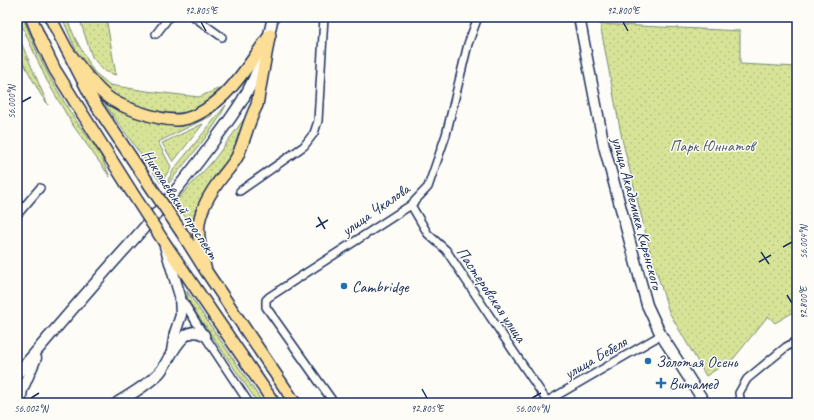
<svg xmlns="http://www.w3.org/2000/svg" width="814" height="420" font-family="Caveat,sans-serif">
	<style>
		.green { fill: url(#green-dots); stroke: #798a7a }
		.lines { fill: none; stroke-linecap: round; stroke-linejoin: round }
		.street-casing { stroke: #1b2f5e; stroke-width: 10 }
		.secondary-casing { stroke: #1b2f5e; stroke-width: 13 }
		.primary-casing { stroke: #1b2f5e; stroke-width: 14 }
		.street { stroke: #fdfcf7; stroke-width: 7 }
		.secondary { stroke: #fdfcf7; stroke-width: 10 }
		.primary { stroke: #fcde96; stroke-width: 11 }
		.primary-bridge-casing { stroke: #1b2f5e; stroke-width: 14; stroke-linecap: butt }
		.primary-bridge { stroke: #fcde96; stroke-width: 11 }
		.ticks { fill: none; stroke: #1b2f5e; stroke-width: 1.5 }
		.poi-dot { fill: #1f6fb2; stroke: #fdfcf7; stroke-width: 1.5 }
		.labels { text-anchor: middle; stroke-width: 3; stroke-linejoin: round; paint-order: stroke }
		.park-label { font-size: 16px; fill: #4a5c6c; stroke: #fdfcf7 }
		.street-label { font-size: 16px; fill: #1b2f5e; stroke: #fdfcf7 }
		.poi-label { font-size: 16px; fill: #1b2f5e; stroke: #fdfcf7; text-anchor: start }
		.neatline { fill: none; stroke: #1b2f5e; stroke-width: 1.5 }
		.ticks-label { font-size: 10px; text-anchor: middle; fill: #1b2f5e }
	</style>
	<defs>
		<pattern id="green-dots" width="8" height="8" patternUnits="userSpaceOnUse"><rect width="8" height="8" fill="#d7e497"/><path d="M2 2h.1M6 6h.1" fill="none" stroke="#b8c485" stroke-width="1.8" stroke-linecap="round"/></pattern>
	</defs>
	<rect width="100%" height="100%" fill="#fdfcf7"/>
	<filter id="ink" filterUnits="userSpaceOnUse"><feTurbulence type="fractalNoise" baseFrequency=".025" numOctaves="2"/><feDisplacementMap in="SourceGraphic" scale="8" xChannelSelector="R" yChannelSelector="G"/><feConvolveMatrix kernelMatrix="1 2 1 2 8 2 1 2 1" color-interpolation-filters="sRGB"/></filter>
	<g filter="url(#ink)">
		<!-- green -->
		<g class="green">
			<path d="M18,17H23L34,45L49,76L72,115L100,154L110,177L72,124L46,79Z"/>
			<path d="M62,17H66L76,40L94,72L110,85L146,91L199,97L218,89L221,93L198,108L188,113H176L163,112L139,106L116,99L102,90L77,53Z"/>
			<path d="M79,17H106L116,75L104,71L92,57Z"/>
			<path d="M600,24L740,31V64L797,67V310L775,323L768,316L734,358L706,376L669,312L650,251L622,139Z"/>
			<path d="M17,33L48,105L41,95L17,51Z"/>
			<path d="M104,99L117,109L199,119L213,113L211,116L158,142L171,167L161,183L102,100Z"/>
			<path d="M226,105C214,131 187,160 169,183L168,180L174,169Z"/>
			<path d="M250,111L236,150L197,209L194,230L175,202L213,161Z"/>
			<path d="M203,124L173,162L162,143Z"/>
			<path d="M187,291L263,403H258L188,301Z"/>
		</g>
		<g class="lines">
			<defs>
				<g id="street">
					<path d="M194,17L222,37"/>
					<path d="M156,34L169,17"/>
					<path d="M240,191L304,146L314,133L318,121L324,17"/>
					<path d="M411,205L428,234L446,250L491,318L547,401"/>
					<path d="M17,215L40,188"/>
					<path d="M181,298L204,335L249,403"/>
					<path d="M334,403L266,307V300L269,297L411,205L428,187L446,135L468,44L478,17"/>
					<path d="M544,403L661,335"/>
					<path d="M741,403L739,393L747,379L786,347L797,341"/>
				</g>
				<g id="secondary">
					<path d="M579,17L604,146L647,305L661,335L705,403"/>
					<path d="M267,43L273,17"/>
					<path d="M165,246L180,296L181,315L175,333L172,351"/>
					<path d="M17,374C54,331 90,288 128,246C159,211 189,176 216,138C234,114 252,89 261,60"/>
					<path d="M20,403L22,390L36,358"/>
					<path d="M117,403C131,394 148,385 160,372C170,360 183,321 204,335"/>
				</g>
				<g id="primary">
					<path d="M31,17L41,41L55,70L131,191"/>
					<path d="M50,17L94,102L145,178"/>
					<path d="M67,50C79,65 90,82 105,95C119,107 157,120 176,120C194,120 211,107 224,95C241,79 256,54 270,35"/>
					<path d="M182,233L206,271L295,403"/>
					<path d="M164,242L274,403"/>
					<path d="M206,271C196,233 193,218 217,184C223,175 232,166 237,157C245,140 248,122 257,105L269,37"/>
				</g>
			</defs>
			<!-- street casing -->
			<use href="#street" class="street-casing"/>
			<!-- secondary casing -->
			<use href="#secondary" class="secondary-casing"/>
			<!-- primary casing -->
			<use href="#primary" class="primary-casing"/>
			<!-- street -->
			<use href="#street" class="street"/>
			<!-- secondary -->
			<use href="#secondary" class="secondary"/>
			<!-- primary -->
			<use href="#primary" class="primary"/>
			<defs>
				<g id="primary-bridge">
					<path d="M145,178L182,233"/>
					<path d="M131,191L164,242"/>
				</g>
			</defs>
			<!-- primary-bridge casing -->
			<use href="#primary-bridge" class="primary-bridge-casing"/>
			<!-- primary-bridge -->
			<use href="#primary-bridge" class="primary-bridge"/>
		</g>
	</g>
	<!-- ticks -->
	<path class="ticks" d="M201,22L206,31M623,22L628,31M22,102L31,97M318,217L325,229M316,227L328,220M783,247L792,242M761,252L769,264M759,262L771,255M787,295L792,303M422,389L427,398M31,398L39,393M532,398L541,393"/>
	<!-- markers -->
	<g class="poi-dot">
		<circle cx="344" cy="286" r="4"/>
		<circle cx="648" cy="361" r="4"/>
		<path d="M659 377h4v4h4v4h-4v4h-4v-4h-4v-4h4z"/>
	</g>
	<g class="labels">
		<!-- park labels -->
		<g class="park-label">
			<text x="712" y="151">Парк Юннатов</text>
		</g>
		<!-- street labels -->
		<g class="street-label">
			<text transform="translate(181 204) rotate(57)" y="6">Николаевский проспект</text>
			<text transform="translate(375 209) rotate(-35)" y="6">улица Чкалова</text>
			<text transform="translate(638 213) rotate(75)" y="6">улица Академика Киренского</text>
			<text transform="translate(492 294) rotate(56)" y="6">Пастеровская улица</text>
			<text transform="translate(595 357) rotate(-30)" y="6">улица Бебеля</text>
		</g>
		<!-- poi labels -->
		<g class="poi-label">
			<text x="352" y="292">Cambridge</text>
			<text x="656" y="367">Золотая Осень</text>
			<text x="669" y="389">Витамед</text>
		</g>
	</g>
	<!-- margin -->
	<rect width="814" height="420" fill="none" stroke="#fdfcf7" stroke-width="44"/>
	<rect x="22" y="22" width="770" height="376" class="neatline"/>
	<g class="ticks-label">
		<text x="201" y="14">92.805°E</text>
		<text x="623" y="14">92.800°E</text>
		<text transform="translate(11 102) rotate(-90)" y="4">56.000°N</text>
		<text transform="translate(803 242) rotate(-90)" y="4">56.004°N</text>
		<text transform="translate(803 303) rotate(-90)" y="4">92.800°E</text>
		<text x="31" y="412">56.002°N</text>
		<text x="427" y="412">92.805°E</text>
		<text x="532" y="412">56.004°N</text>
	</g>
</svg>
